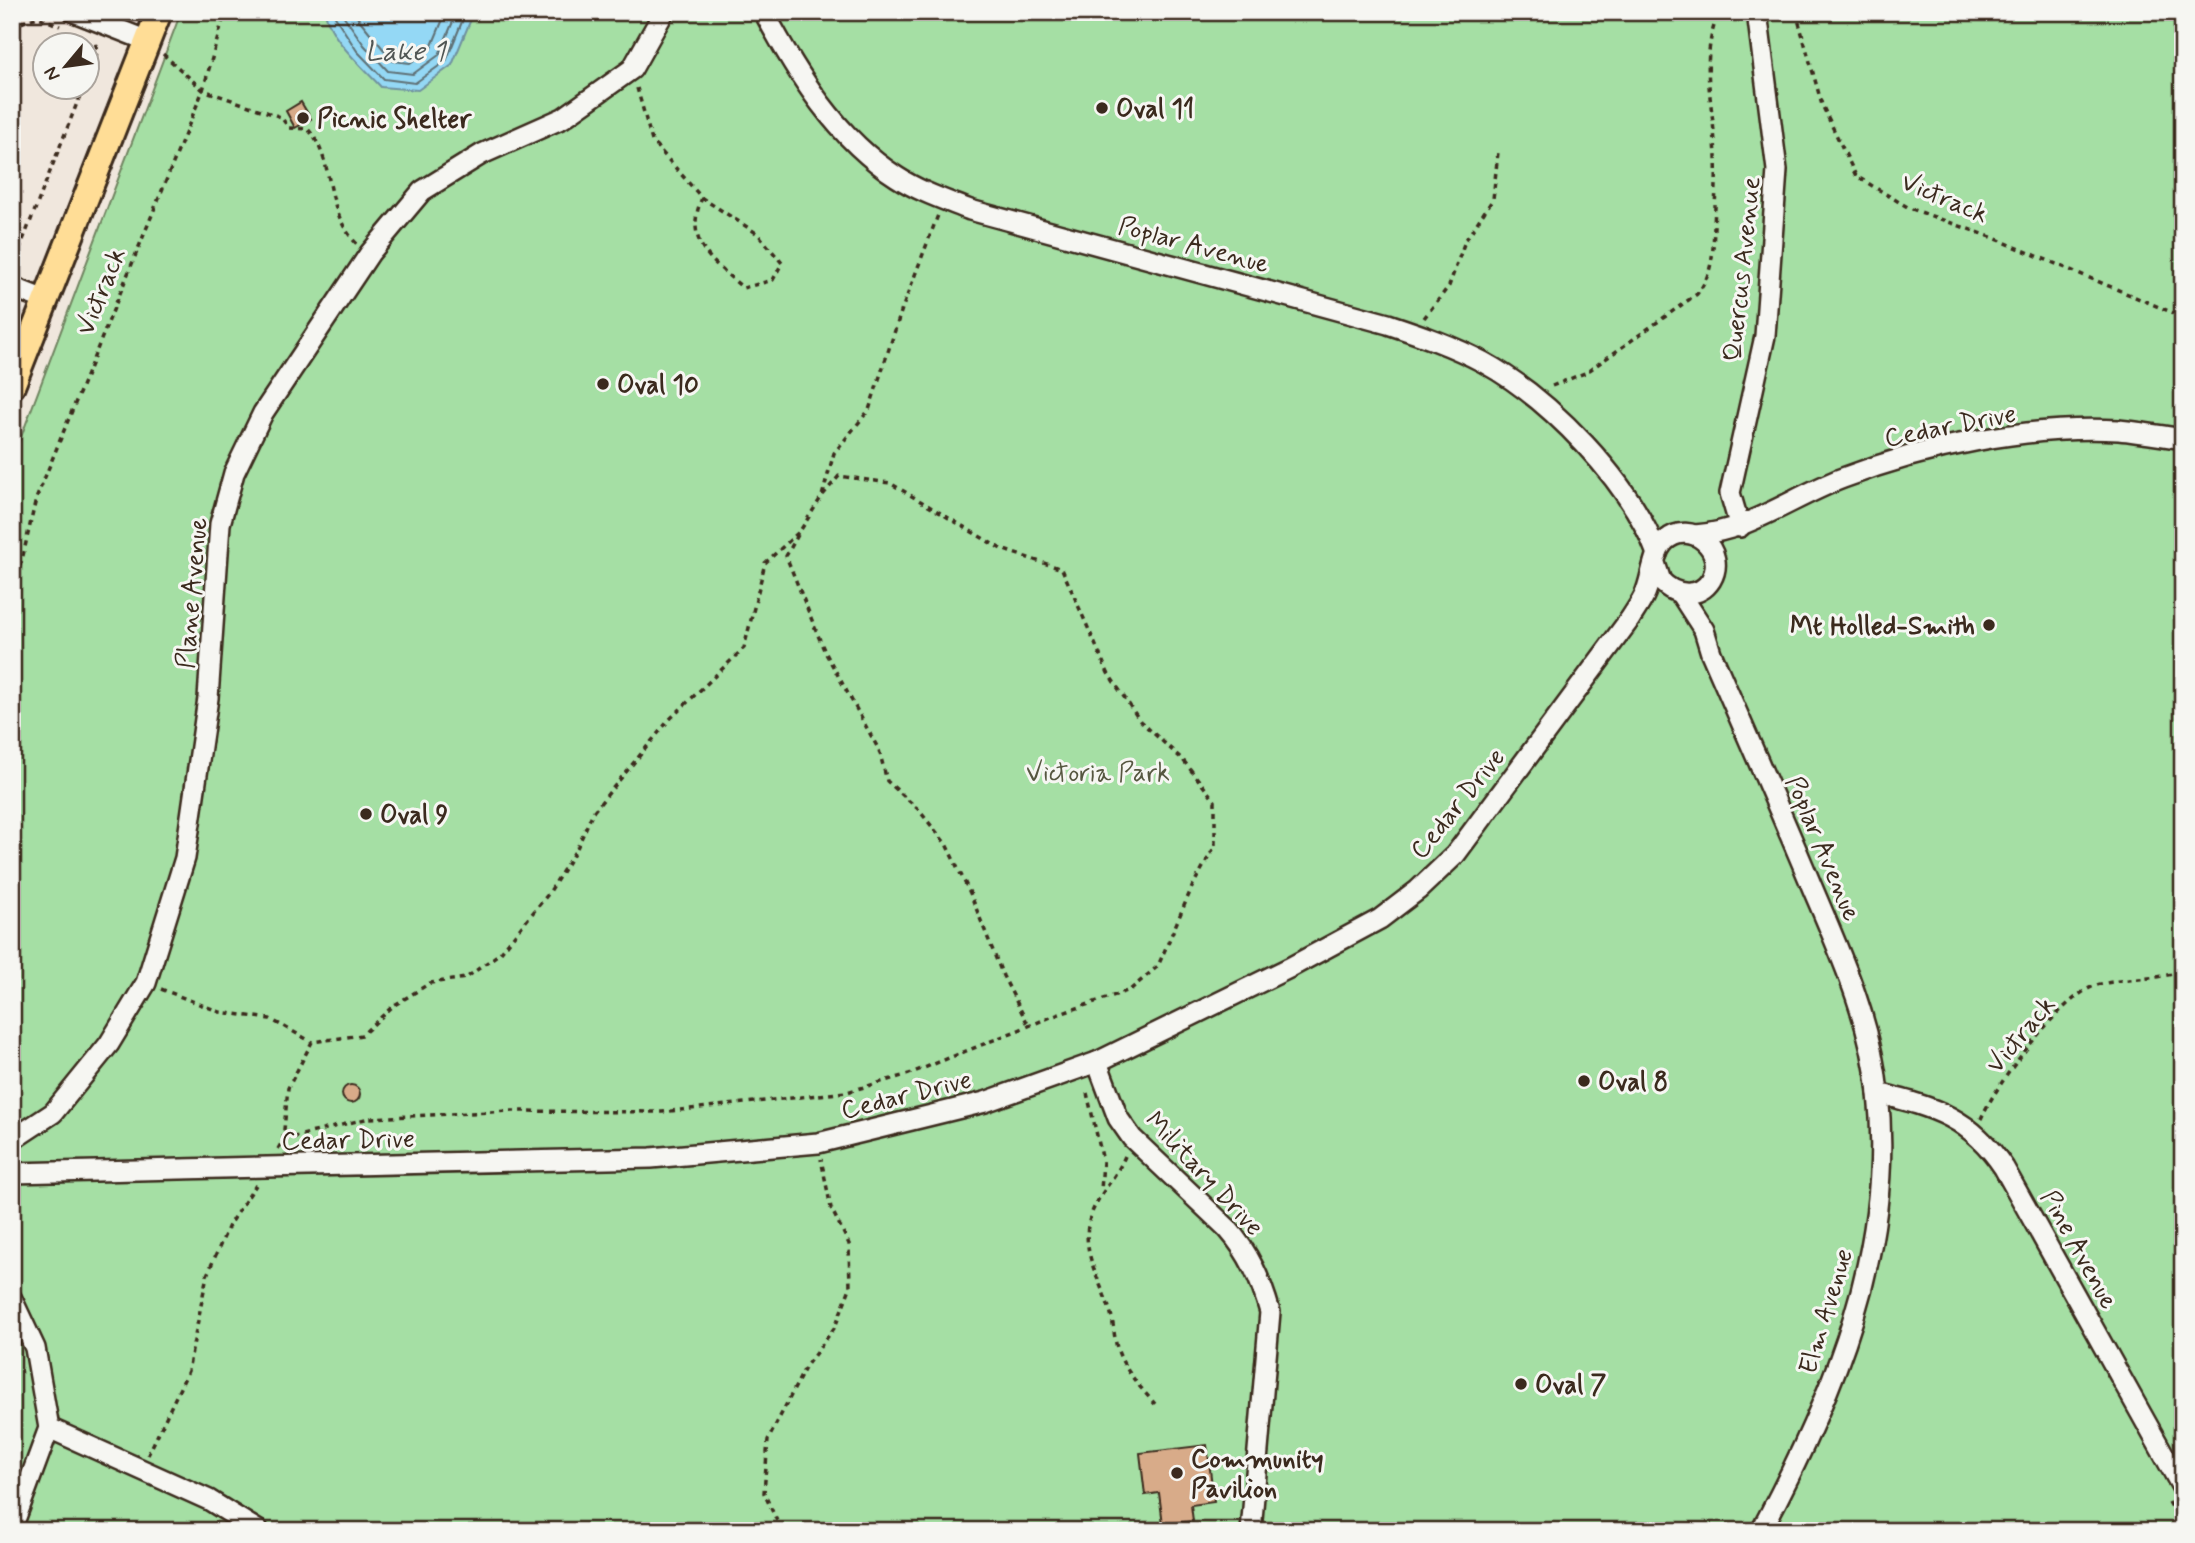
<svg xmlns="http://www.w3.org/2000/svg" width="2195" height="1543" font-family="Mynerve,sans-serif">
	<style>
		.green { fill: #a5dfa4; stroke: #708461; stroke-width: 2 }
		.water { fill: #94d8f5; stroke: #70929f; stroke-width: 2 }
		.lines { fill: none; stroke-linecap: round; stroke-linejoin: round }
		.shore { stroke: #5f7074; stroke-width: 2 }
		.building { fill: #d8ab89; stroke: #3b2a1e; stroke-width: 2 }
		.minor-casing { stroke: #3b2a1e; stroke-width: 24 }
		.major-casing { stroke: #3b2a1e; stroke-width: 30 }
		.path { stroke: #3b2a1e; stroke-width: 3.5; stroke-dasharray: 5 5; stroke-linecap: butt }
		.minor { stroke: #f6f6f2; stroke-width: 19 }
		.major { stroke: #ffdd96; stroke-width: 24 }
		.poi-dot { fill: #3b2a1e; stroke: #f6f6f2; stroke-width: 2.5 }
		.labels { text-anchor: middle; stroke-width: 6; stroke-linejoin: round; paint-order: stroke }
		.poi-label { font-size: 26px; font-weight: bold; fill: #3b2a1e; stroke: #f6f6f2; text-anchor: start }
		.street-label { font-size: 26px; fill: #3b2a1e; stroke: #f6f6f2 }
		.park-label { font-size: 26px; fill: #565740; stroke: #f6f6f2 }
		.water-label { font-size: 28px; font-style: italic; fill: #515654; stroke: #f6f6f2 }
	</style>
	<rect width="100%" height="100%" fill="#f0e7dd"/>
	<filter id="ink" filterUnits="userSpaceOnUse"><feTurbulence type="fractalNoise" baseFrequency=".0143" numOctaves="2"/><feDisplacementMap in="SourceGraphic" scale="14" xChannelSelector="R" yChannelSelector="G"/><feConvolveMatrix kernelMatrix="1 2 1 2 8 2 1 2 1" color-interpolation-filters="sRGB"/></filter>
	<g filter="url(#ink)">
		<!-- green -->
		<path class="green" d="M181,12H2183V1531H12V461Z"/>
		<!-- water -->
		<path class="water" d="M325,12H474L452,65L418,90L381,87C362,66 331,41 325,12Z"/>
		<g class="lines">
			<!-- shore -->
			<g class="shore">
				<path d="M332,12L357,51L384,79L415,83L446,61L466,12"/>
				<path d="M341,12L364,45L388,71L413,74L439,55L457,12"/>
				<path d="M353,12L393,61L410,63L431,48L446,12"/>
			</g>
		</g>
		<!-- building -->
		<g class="building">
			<path d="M301,102L311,119L295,128L286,111Z"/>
			<circle cx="351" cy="1094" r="9"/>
			<path d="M1207,1445L1214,1502L1191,1505L1193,1521L1163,1524L1159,1493L1145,1495L1140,1453Z"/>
		</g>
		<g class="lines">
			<defs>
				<g id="minor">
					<path d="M74,12L148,41"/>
					<path d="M764,12C797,74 837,139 897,177C920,192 945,200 970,210L1388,324C1421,335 1453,346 1483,362C1549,398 1631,482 1657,554"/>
					<path d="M12,287L45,300"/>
					<path d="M1740,527L1730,493L1765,336L1777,170L1757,12"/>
					<path d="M1695,535C1750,531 1792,497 1843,478C1927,446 2029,425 2119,430C2140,432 2162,436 2183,439"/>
					<path d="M1680,593L1704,630L1711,653C1745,731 1779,808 1812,887C1840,953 1871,1020 1878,1093C1895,1249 1833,1396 1761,1531"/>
					<path d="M1097,1062L1118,1118L1132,1138L1227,1228C1249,1253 1261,1280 1270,1312L1251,1531"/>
					<path d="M1878,1093C1935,1108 1970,1117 2004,1168L2183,1489"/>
					<path d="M12,1140L53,1113L109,1044L146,983L185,858L208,698L220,524L234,473L263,413L370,253L422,191L482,154L563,118L632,69L664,12"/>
					<path d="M12,1173L651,1158L818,1143L985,1102L1097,1062L1289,968L1380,919L1418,890L1455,855L1630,619C1635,611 1640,604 1644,596C1652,580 1652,554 1665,541C1691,518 1728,551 1711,580C1699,599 1675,596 1661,581L1655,563"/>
					<path d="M12,1299L35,1348L49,1428L12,1528"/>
					<path d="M49,1428L209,1500L259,1531"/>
				</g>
				<path id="major" d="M12,386L159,12"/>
			</defs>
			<!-- minor casing -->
			<use href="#minor" class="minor-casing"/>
			<!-- major casing -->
			<use href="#major" class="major-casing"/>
			<!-- path -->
			<g class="path">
				<path d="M1796,12L1822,105L1856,176L1909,208L1994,238L2183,317"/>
				<path d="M12,26L38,17L60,26"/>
				<path d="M163,54L203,90L281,117L289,128L308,129C336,161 323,209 357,244"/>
				<path d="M88,77L97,53L95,39"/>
				<path d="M637,88L652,141L702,198L758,234L782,263L773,280L743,288C712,261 683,242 702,198"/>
				<path d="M12,268L83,88"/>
				<path d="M1424,318L1449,286L1465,241L1493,199L1498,152"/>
				<path d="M1552,386L1587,372L1697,294C1713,274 1713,252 1714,227C1715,204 1717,180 1716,157C1714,106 1698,61 1719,12"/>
				<path d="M798,535L786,556L824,650L879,750L887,781L918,809L946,844L970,893L1003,976L1029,1026"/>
				<path d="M12,584L22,560L36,499L203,90L225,12"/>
				<path d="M161,989L220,1012L270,1019L312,1042"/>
				<path d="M1087,1093L1103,1161L1101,1191"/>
				<path d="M1981,1119C1995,1085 2062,995 2097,985C2124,978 2152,981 2183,971"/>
				<path d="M283,1140L369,1118L512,1111L662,1112L847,1092L909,1074L1051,1017L1130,990L1158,966L1193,885L1215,846V801L1183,760L1140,721L1108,673L1062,569L1001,549L890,483L839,476L822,496"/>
				<path d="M278,1149L283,1140L288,1088L312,1042L362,1035L393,1006L430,983L466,978L500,953L549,893L577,848L593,812L669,720L744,648L765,563L800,531L822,496L834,453L869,410L902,309L938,215"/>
				<path d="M1125,1156C1115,1181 1093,1198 1088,1226C1083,1257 1103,1286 1111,1314C1114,1326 1114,1339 1118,1351C1125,1371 1141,1388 1155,1404"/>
				<path d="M148,1455L188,1371L207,1275L230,1223L256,1185"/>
				<path d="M2168,1502L2183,1528"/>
				<path d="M777,1521L764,1493L768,1440L806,1366L835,1327L850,1288L849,1244L831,1208L821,1159"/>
			</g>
			<!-- minor -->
			<use href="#minor" class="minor"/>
			<!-- major -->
			<use href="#major" class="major"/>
		</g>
	</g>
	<!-- markers -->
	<g class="poi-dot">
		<circle cx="1102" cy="108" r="7"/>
		<circle cx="303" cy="118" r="7"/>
		<circle cx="603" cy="384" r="7"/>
		<circle cx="1989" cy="625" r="7"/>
		<circle cx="366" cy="814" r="7"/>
		<circle cx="1584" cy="1081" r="7"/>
		<circle cx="1521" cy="1384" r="7"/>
		<circle cx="1177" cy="1473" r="7"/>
	</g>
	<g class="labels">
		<!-- poi labels -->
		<g class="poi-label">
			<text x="1116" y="117">Oval 11</text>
			<text x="317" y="127">Picnic Shelter</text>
			<text x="617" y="393">Oval 10</text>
			<text x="1975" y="634" text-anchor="end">Mt Holled-Smith</text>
			<text x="380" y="823">Oval 9</text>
			<text x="1598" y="1090">Oval 8</text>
			<text x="1535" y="1393">Oval 7</text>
			<text x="1191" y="1467">Community<tspan x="1191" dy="30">Pavilion</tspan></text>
		</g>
		<!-- street labels -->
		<g class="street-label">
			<text transform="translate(1945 197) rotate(23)" y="9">Victrack</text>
			<text transform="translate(1194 244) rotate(15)" y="9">Poplar Avenue</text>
			<text transform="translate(1741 269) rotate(-84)" y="9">Quercus Avenue</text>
			<text transform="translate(100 291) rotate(-68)" y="9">Victrack</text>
			<text transform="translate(1950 425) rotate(-11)" y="9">Cedar Drive</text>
			<text transform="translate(191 593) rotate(-85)" y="9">Plane Avenue</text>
			<text transform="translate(1457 803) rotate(-51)" y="9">Cedar Drive</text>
			<text transform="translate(1824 848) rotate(67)" y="9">Poplar Avenue</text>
			<text transform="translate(2020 1034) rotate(-50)" y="9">Victrack</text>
			<text transform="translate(906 1094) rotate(-14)" y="9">Cedar Drive</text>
			<text transform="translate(348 1139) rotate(-1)" y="9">Cedar Drive</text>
			<text transform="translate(1205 1173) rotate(47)" y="9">Military Drive</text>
			<text transform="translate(2080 1249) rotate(61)" y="9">Pine Avenue</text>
			<text transform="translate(1825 1311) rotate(-73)" y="9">Elm Avenue</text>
		</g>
		<!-- park labels -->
		<g class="park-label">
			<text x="1098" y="781">Victoria Park</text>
		</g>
		<!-- water labels -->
		<g class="water-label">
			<text x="405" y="60">Lake 1</text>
		</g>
	</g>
	<!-- margin -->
	<rect width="2195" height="1543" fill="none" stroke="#f6f6f2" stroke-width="42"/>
	<rect x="21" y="21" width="2153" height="1501" fill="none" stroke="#3b2a1e" stroke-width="2.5" filter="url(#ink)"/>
	<!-- north arrow -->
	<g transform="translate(66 66) rotate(241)"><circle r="33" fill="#f6f6f2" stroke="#aba49d" stroke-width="2"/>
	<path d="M0-5L12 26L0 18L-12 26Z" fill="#3b2a1e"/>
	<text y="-10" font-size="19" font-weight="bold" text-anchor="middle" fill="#3b2a1e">N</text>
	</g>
</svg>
